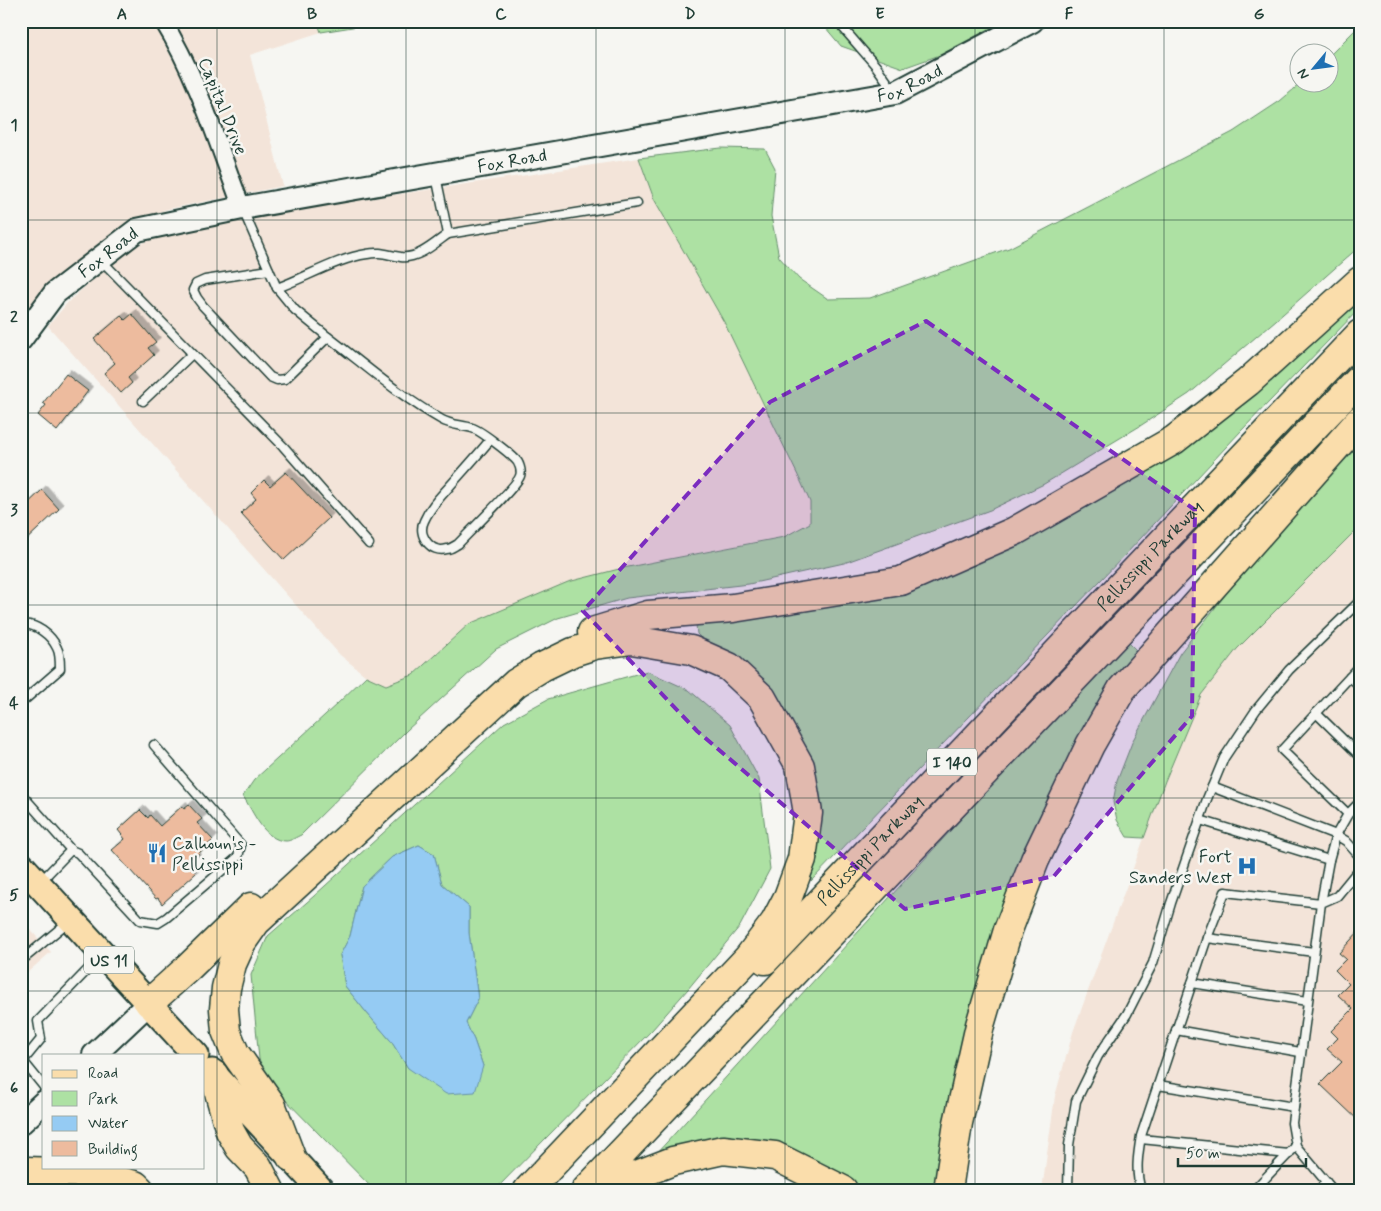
<svg xmlns="http://www.w3.org/2000/svg" width="1381" height="1211" font-family="Mynerve,sans-serif">
	<style>
		.built { fill: #f3e4d9 }
		.green { fill: #ade1a3; stroke: #668f6c; fill-rule: evenodd }
		.water { fill: #95cbf3; stroke: #6692a7 }
		.building { fill: #edbb9e; stroke: #1f3d34; filter: url(#shadow) }
		.lines { fill: none; stroke-linecap: round; stroke-linejoin: round }
		.lane-casing { stroke: #1f3d34; stroke-width: 11 }
		.street-casing { stroke: #1f3d34; stroke-width: 20 }
		.secondary-casing { stroke: #1f3d34; stroke-width: 26 }
		.primary-casing { stroke: #1f3d34; stroke-width: 29 }
		.highway-casing { stroke: #1f3d34; stroke-width: 31 }
		.lane { stroke: #f6f6f2; stroke-width: 8 }
		.street { stroke: #f6f6f2; stroke-width: 16 }
		.secondary { stroke: #f6f6f2; stroke-width: 22 }
		.primary { stroke: #faddab; stroke-width: 25 }
		.highway { stroke: #faddab; stroke-width: 28 }
		.marked { fill: #7b2cbf; fill-opacity: 0.2; stroke: #7b2cbf; stroke-width: 4; stroke-dasharray: 10 6; stroke-linejoin: round }
		.grid { fill: none; stroke: #1f3d34; stroke-width: 1; stroke-opacity: 0.55 }
		.labels { text-anchor: middle; stroke-width: 5; stroke-linejoin: round; paint-order: stroke }
		.shield { fill: #f6f6f2; stroke: #60746d; stroke-width: 1 }
		.shield-label { font-size: 16px; font-weight: bold; fill: #1f3d34 }
		.street-label { font-size: 18px; fill: #1f3d34; stroke: #f6f6f2 }
		.poi-label { font-size: 18px; fill: #1f3d34; stroke: #f6f6f2; text-anchor: start }
		.neatline { fill: none; stroke: #1f3d34; stroke-width: 2 }
		.grid-label { font-size: 16px; text-anchor: middle; font-weight: bold; fill: #1f3d34 }
	</style>
	<defs>
		<filter id="shadow"><feDropShadow dx="4.5" dy="-4.5" stdDeviation="0" flood-color="#0004"/></filter>
	</defs>
	<rect width="100%" height="100%" fill="#f6f6f2"/>
	<filter id="ink" filterUnits="userSpaceOnUse"><feTurbulence type="fractalNoise" baseFrequency=".02" numOctaves="2"/><feDisplacementMap in="SourceGraphic" scale="10" xChannelSelector="R" yChannelSelector="G"/><feConvolveMatrix kernelMatrix="1 2 1 2 8 2 1 2 1" color-interpolation-filters="sRGB"/></filter>
	<g filter="url(#ink)">
		<!-- built -->
		<g class="built">
			<path d="M21,21H317L321,32L250,55L283,186L168,209L142,218L121,228L83,257L21,321Z"/>
			<path d="M639,158L654,199L724,322L802,484L810,502V523L784,537L623,568L493,615L469,624L413,675L386,685L366,676L340,655L48,326L69,301L124,252L149,240L202,224Z"/>
			<path d="M1360,526V1190H1042L1055,1096L1073,1032L1165,781L1201,695L1237,649Z"/>
			<path d="M21,920L51,952L21,978Z"/>
		</g>
		<!-- green -->
		<g class="green">
			<path d="M317,21H390L321,32Z"/>
			<path d="M820,21H1004L940,55L903,68L841,46Z"/>
			<path d="M1360,25V246L1283,314L1189,394L1140,426L1044,484L990,510L844,563L749,584L627,598L558,618L496,649L407,730L301,835C296,837 291,841 286,841C264,841 253,811 243,796L254,780L337,704L366,676L386,685L413,675L469,624L568,582L623,568L784,537L810,523V502L802,484L724,322L654,199L639,158L721,148L765,149L775,168L771,216L779,257L799,279L828,299L870,298L1009,248L1233,132L1280,101L1301,83L1328,82L1329,56Z"/>
			<path d="M1360,287V308L1241,431L1126,554L811,881L819,810L771,696L703,640L697,634L696,625L914,580L1033,527Z"/>
			<path d="M1360,444V526L1237,649L1201,695L1165,781L1144,838L1127,837L1117,820L1113,802L1117,781L1133,740L1180,653L1271,536Z"/>
			<path d="M1125,639L1136,650L1082,740L937,1190H843L798,1162L656,1154Z"/>
			<path d="M647,671L689,690L730,725L759,779L770,869L740,926L688,989L652,1030L495,1190H374L271,1085L259,1059L251,975L268,936L314,896L504,723L548,699ZM419,845L434,854L442,884L469,907V933L478,999L466,1023L474,1040L483,1066L408,1068L391,1041L366,1012L345,986L340,955L350,936L362,886L392,857Z"/>
			<path d="M712,1184L763,1189L765,1190H667Z"/>
		</g>
		<!-- water -->
		<path class="water" d="M419,845L434,854L442,884L469,907V933L478,999L466,1023L474,1040L483,1066L475,1092L446,1094L408,1068L391,1041L366,1012L345,986L340,955L350,936L362,886L392,857Z"/>
		<!-- building -->
		<g class="building">
			<path d="M132,314L156,342L148,348L154,355L128,378L132,383L121,393L104,373L115,363L94,339L121,316L125,320Z"/>
			<path d="M66,374L88,391L57,431L38,415L46,405L43,403Z"/>
			<path d="M286,472L329,518L284,560L241,513L256,499L251,493L264,480L270,486Z"/>
			<path d="M42,490L59,509L21,545V510Z"/>
			<path d="M189,805L202,819L197,823L213,840L195,857L197,858L189,865L196,873L162,904L158,898L156,899L112,850L125,839L118,830L140,810L148,818L150,815L160,826L182,806L184,809Z"/>
			<path d="M1360,930V1122L1320,1084L1342,1062L1327,1049L1338,1038L1331,1031L1353,1009L1338,995L1349,984L1335,970L1346,959L1339,953Z"/>
		</g>
		<g class="lines">
			<defs>
				<g id="lane">
					<path d="M837,21L876,66L893,90"/>
					<path d="M243,210L277,288C305,278 338,258 367,254C381,251 387,255 401,257C418,259 434,244 448,234L436,176"/>
					<path d="M448,234L637,203"/>
					<path d="M101,260L283,446L369,544"/>
					<path d="M269,270L205,280L196,284L193,290L197,298L203,306L270,377L277,380L285,379L328,337L295,310L277,288"/>
					<path d="M328,337C365,365 401,397 442,420C451,425 462,425 472,428C480,430 508,452 515,459C519,462 522,471 520,476C517,486 468,533 458,544C454,546 451,549 447,549C431,554 417,535 424,521C430,507 440,497 449,487C463,471 477,456 490,440"/>
					<path d="M143,401L192,354"/>
					<path d="M21,625C35,622 52,636 57,648C60,653 60,663 60,669L21,703"/>
					<path d="M1350,677L1360,686"/>
					<path d="M1316,713L1360,756"/>
					<path d="M21,798L23,796L71,850L40,882"/>
					<path d="M1360,802L1348,814L1336,835L1346,841L1360,857"/>
					<path d="M1348,814L1282,750L1360,666"/>
					<path d="M1200,820L1329,860"/>
					<path d="M71,850L78,853L140,920L158,923L166,918L238,857L241,845L154,745"/>
					<path d="M1207,938L1314,952"/>
					<path d="M21,961L68,922"/>
					<path d="M1192,983L1307,1001"/>
					<path d="M1176,1030L1300,1052"/>
					<path d="M23,1061L41,1039L38,1021L101,956"/>
					<path d="M21,1063L23,1061L44,1087"/>
					<path d="M1158,1085L1294,1107"/>
					<path d="M1141,1139L1289,1154"/>
					<path d="M1140,1189L1151,1190"/>
					<path d="M1068,1190L1069,1145L1076,1101L1098,1056L1127,1014L1153,963L1171,903L1207,799L1224,758L1256,710L1289,670L1360,601"/>
					<path d="M1141,1190C1135,1172 1138,1154 1141,1136L1207,938L1225,892L1321,903L1329,860L1336,835L1212,787"/>
					<path d="M1254,1190L1296,1146"/>
					<path d="M1319,1190L1326,1182"/>
					<path d="M1333,1190L1296,1146L1292,1123L1321,903L1337,896L1360,868"/>
				</g>
				<path id="street" d="M163,21C198,78 218,145 242,208"/>
				<g id="secondary">
					<path id="s1" d="M21,339L55,293L137,230L242,208L895,93L1032,21"/>
					<path d="M94,1055L149,1003"/>
					<path d="M21,1123L44,1102"/>
				</g>
				<g id="primary">
					<path d="M21,865L196,1055"/>
					<path d="M212,1072L321,1190"/>
				</g>
				<g id="highway">
					<path d="M592,632L648,615L733,608L901,581L1015,531L1174,440L1248,382L1360,281"/>
					<path id="s2" d="M765,960L1360,334"/>
					<path d="M149,1003L188,968L251,907"/>
					<path d="M214,1075L230,1131L239,1147L258,1167L270,1190"/>
					<path d="M291,1157L271,1104L235,1053L226,1031L224,1009L226,988L232,964L242,942L256,922L516,683L542,667L573,652L595,645L632,640L691,650L729,667L762,698L800,766L808,813L802,859L788,897L775,922L748,958L528,1190"/>
					<path d="M21,1174L26,1171L89,1173L135,1185L140,1190"/>
					<path d="M586,1190L1360,379"/>
					<path d="M610,1190L616,1183L673,1161L723,1150L775,1156L843,1190"/>
					<path d="M948,1190L958,1123L980,1025L1008,930L1035,860L1090,745L1122,689L1360,420"/>
				</g>
			</defs>
			<!-- lane casing -->
			<use href="#lane" class="lane-casing"/>
			<!-- street casing -->
			<use href="#street" class="street-casing"/>
			<!-- secondary casing -->
			<use href="#secondary" class="secondary-casing"/>
			<!-- primary casing -->
			<use href="#primary" class="primary-casing"/>
			<!-- highway casing -->
			<use href="#highway" class="highway-casing"/>
			<!-- lane -->
			<use href="#lane" class="lane"/>
			<!-- street -->
			<use href="#street" class="street"/>
			<!-- secondary -->
			<use href="#secondary" class="secondary"/>
			<!-- primary -->
			<use href="#primary" class="primary"/>
			<!-- highway -->
			<use href="#highway" class="highway"/>
		</g>
	</g>
	<!-- marked area -->
	<path class="marked" d="M926,321L1195,510L1192,716L1054,876L905,909L697,731L583,611L770,402Z"/>
	<!-- grid -->
	<path class="grid" d="M217,21V1190M406,21V1190M596,21V1190M785,21V1190M975,21V1190M1164,21V1190M21,220H1360M21,413H1360M21,605H1360M21,798H1360M21,991H1360"/>
	<!-- icons -->
	<defs>
		<symbol id="restaurant-bare" viewBox="-9 -9 18 18"><path d="M-5-6h1v4h1v-4h1v4h1v-4h1v5L-1.5 .5V6h-2V.5L-5-1ZM5-6V6H3V1.5H1.5Q1.5-4 5-6Z" fill="#1f6fb2" stroke="#f6f6f2" stroke-width="2.5" paint-order="stroke"/></symbol>
		<symbol id="hospital-bare" viewBox="-9 -9 18 18"><path d="M-5-5h3v3.5h4V-5h3V5h-3V1.5h-4V5h-3Z" fill="#1f6fb2" stroke="#f6f6f2" stroke-width="2.5" paint-order="stroke"/></symbol>
	</defs>
	<g fill-rule="evenodd">
		<use href="#restaurant-bare" x="143" y="839" width="28" height="28"/>
		<use href="#hospital-bare" x="1233" y="852" width="28" height="28"/>
	</g>
	<g class="labels">
		<!-- shield labels -->
		<g class="shield">
			<rect x="927" y="748.5" width="50" height="27" rx="4"/>
			<rect x="84" y="946.5" width="50" height="27" rx="4"/>
		</g>
		<g class="shield-label">
			<text x="952" y="768">I 140</text>
			<text x="109" y="966">US 11</text>
		</g>
		<!-- street labels -->
		<g class="street-label">
			<text dy="6" stroke="none"><textPath href="#s1" startOffset="948">Fox Road</textPath></text>
			<text transform="translate(223 106) rotate(68)" y="6">Capital Drive</text>
			<text dy="6" stroke="none"><textPath href="#s1" startOffset="542">Fox Road</textPath></text>
			<text dy="6" stroke="none"><textPath href="#s1" startOffset="124">Fox Road</textPath></text>
			<text dy="6" stroke="none"><textPath href="#s2" startOffset="558">Pellissippi Parkway</textPath></text>
			<text dy="6" stroke="none"><textPath href="#s2" startOffset="152">Pellissippi Parkway</textPath></text>
		</g>
		<!-- poi labels -->
		<g class="poi-label">
			<text x="172" y="849">Calhoun's -<tspan x="172" dy="21">Pellissippi</tspan></text>
			<text x="1232" y="862" text-anchor="end">Fort<tspan x="1232" dy="21">Sanders West</tspan></text>
		</g>
	</g>
	<!-- margin -->
	<rect width="1381" height="1211" fill="none" stroke="#f6f6f2" stroke-width="55"/>
	<!-- legend -->
	<rect x="42" y="1054" width="162" height="115" fill="#f6f6f2" stroke="#a0aca6"/>
	<rect x="52" y="1070" width="25" height="8" fill="#faddab" stroke="#a0aca6"/>
	<text x="88" y="1078" font-size="15" fill="#1f3d34">Road</text>
	<rect x="52" y="1091" width="25" height="15" fill="#ade1a3" stroke="#a0aca6"/>
	<text x="88" y="1104" font-size="15" fill="#1f3d34">Park</text>
	<rect x="52" y="1116" width="25" height="15" fill="#95cbf3" stroke="#a0aca6"/>
	<text x="88" y="1128" font-size="15" fill="#1f3d34">Water</text>
	<rect x="52" y="1141" width="25" height="15" fill="#edbb9e" stroke="#a0aca6"/>
	<text x="88" y="1154" font-size="15" fill="#1f3d34">Building</text>
	<!-- north arrow -->
	<g transform="translate(1314 68) rotate(241)"><circle r="24" fill="#f6f6f2" stroke="#a0aca6"/>
	<path d="M0-4L9 19L0 12L-9 19Z" fill="#1f6fb2"/>
	<text y="-8" font-size="14" font-weight="bold" text-anchor="middle" fill="#1f3d34">N</text>
	</g>
	<!-- scale -->
	<path d="M1178 1158v8h128v-8" fill="none" stroke="#1f3d34" stroke-width="2.5"/>
	<text x="1186" y="1158" font-size="15" fill="#1f3d34" stroke="#f6f6f2" stroke-width="4" paint-order="stroke">50 m</text>
	<rect x="28" y="28" width="1326" height="1156" class="neatline"/>
	<g class="grid-label">
		<text x="122" y="19">A</text>
		<text x="312" y="19">B</text>
		<text x="501" y="19">C</text>
		<text x="690" y="19">D</text>
		<text x="880" y="19">E</text>
		<text x="1069" y="19">F</text>
		<text x="1259" y="19">G</text>
		<text x="14" y="130">1</text>
		<text x="14" y="322">2</text>
		<text x="14" y="515">3</text>
		<text x="14" y="708">4</text>
		<text x="14" y="900">5</text>
		<text x="14" y="1093">6</text>
	</g>
</svg>
